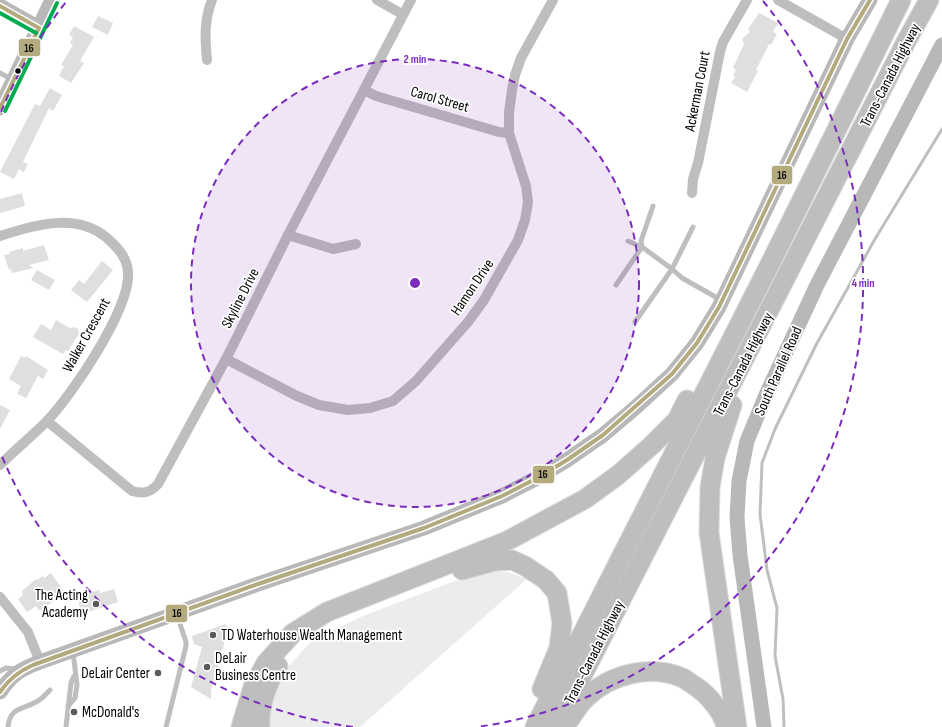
<svg xmlns="http://www.w3.org/2000/svg" width="942" height="727" font-family="'Sofia Sans Condensed',sans-serif">
	<style>
		.green { fill: #ececec }
		.lines { fill: none; stroke-linecap: round; stroke-linejoin: round }
		.stream { stroke: #bfbfbf; stroke-width: 3 }
		.building { fill: #dfdfdf }
		.highway-casing { stroke: #dbdbdb; stroke-width: 21 }
		.lane { stroke: #bebebe; stroke-width: 5 }
		.street { stroke: #bebebe; stroke-width: 10 }
		.secondary { stroke: #b8b8b8; stroke-width: 15 }
		.highway { stroke: #bebebe; stroke-width: 19 }
		.bus-1-casing { stroke: #fff; stroke-width: 7 }
		.bus-2-casing { stroke: #fff; stroke-width: 7 }
		.bus-1 { stroke: #b3aa7e; stroke-width: 4 }
		.bus-2 { stroke: #00aa4f; stroke-width: 4 }
		.ring { fill: none; stroke: #7b2cbf; stroke-width: 2; stroke-dasharray: 7 5 }
		.bus-dot { fill: #000; stroke: #fff; stroke-width: 1.5 }
		.poi-dot { fill: #595959; stroke: #fff; stroke-width: 1.5 }
		.labels { text-anchor: middle; stroke-width: 3.5; stroke-linejoin: round; paint-order: stroke }
		.street-label { font-size: 15px; fill: #000; stroke: #fff }
		.poi-label { font-size: 15px; fill: #000; stroke: #fff; text-anchor: start }
		.centre { fill: #7b2cbf; stroke: #fff; stroke-width: 2 }
		.ring-label { font-size: 12px; text-anchor: middle; font-weight: bold; fill: #7b2cbf; stroke: #fff; stroke-width: 3.5; stroke-linejoin: round; paint-order: stroke }
		.line-badge { stroke: #fff; stroke-width: 1.5 }
		.pale-badge-label { font-size: 11px; text-anchor: middle; font-weight: bold; fill: #111 }
	</style>
	<rect width="100%" height="100%" fill="#fff"/>
	<!-- green -->
	<path class="green" d="M484,570L508,572L527,579L360,727H248L282,674L312,640L363,616Z"/>
	<g class="lines">
		<!-- stream -->
		<path class="stream" d="M784,727L783,699L775,656L777,608L767,570L760,514L762,463L775,429L816,345L875,239L942,129"/>
	</g>
	<!-- building -->
	<g class="building">
		<path d="M759,13L778,23L773,32L777,34L771,45L769,44L756,70L758,71L747,92L731,83L735,77L733,76L736,70L733,68L744,44L742,39L750,32L748,29Z"/>
		<path d="M98,16L113,23L108,35L92,27Z"/>
		<path d="M74,26L94,37L80,61L84,63L71,83L59,76L64,66L61,65L73,45L70,43L73,37L69,35Z"/>
		<path d="M50,88L62,95L53,111L49,108L23,162L28,164L24,172L19,169L14,179L0,172L35,104L40,106Z"/>
		<path d="M22,193L25,206L0,213V199Z"/>
		<path d="M44,245L49,260L29,265L33,268L12,273L11,269L9,270L4,255L10,254L9,252L23,248V251Z"/>
		<path d="M102,261L113,270L87,302L71,290L79,280L84,284Z"/>
		<path d="M37,270L55,280L49,290L31,280Z"/>
		<path d="M56,320L70,328L75,327L78,329L79,334L68,351L66,350L63,354L33,337L41,324L51,330Z"/>
		<path d="M21,356L25,358L26,356L48,370L43,379L38,376L26,398L17,394L21,386L9,379Z"/>
		<path d="M0,405L10,410L0,429Z"/>
		<path d="M51,573L65,593L40,611L36,606L27,612L18,599L23,595L22,591L36,579L37,580L43,576L44,578Z"/>
		<path d="M114,589L118,602L82,614L77,597L99,590L100,593Z"/>
		<path d="M226,624L228,630L211,690V699L191,687L202,647L194,644L192,636Z"/>
	</g>
	<g class="lines">
		<defs>
			<g id="highway">
				<path d="M732,405L715,458L710,487L709,533L737,727"/>
				<path d="M462,570L495,561L512,560L525,566L546,580L557,593L562,623L559,648L542,689"/>
				<path d="M570,719C575,712 580,703 587,697C611,674 651,664 683,678C688,681 693,685 698,688C709,696 724,714 726,727"/>
				<path d="M241,727L253,687L266,663L293,633L327,612L507,541L585,499L618,475L652,445L677,420L687,400"/>
				<path d="M260,727C259,706 267,684 278,666"/>
				<path d="M535,727L770,264L901,0"/>
				<path d="M556,727L907,40L929,0"/>
			</g>
		</defs>
		<!-- highway casing -->
		<use href="#highway" class="highway-casing"/>
		<!-- lane -->
		<g class="lane">
			<path d="M0,73L11,79"/>
			<path d="M628,241L642,247L672,269L682,278L721,300"/>
			<path d="M616,285L642,247L641,241L653,206"/>
			<path d="M635,322L672,269L693,227"/>
			<path d="M0,671L6,668L17,669"/>
			<path d="M68,706L75,698L77,685L73,652"/>
			<path d="M8,727C10,707 22,710 36,702C42,699 46,694 50,690"/>
			<path d="M66,727L71,683L74,676"/>
			<path d="M166,727L186,646V642L177,615"/>
		</g>
		<!-- street -->
		<g class="street">
			<path d="M377,0L402,14"/>
			<path d="M778,0L847,39"/>
			<path d="M207,60C205,39 204,20 212,0"/>
			<path d="M364,90L376,96L499,132L509,133"/>
			<path d="M692,193L693,179L698,163L720,52L723,42L747,0"/>
			<path d="M288,235L333,249L356,244"/>
			<path d="M0,236C34,225 76,212 107,238C117,247 127,257 128,272C131,308 72,395 47,421C32,436 15,450 0,465"/>
			<path d="M226,359L297,396L319,405L348,410L370,408L393,401L416,381L468,322L484,300L518,240L525,220L528,202L526,186L509,133V113L512,90L515,75L521,58L553,0"/>
			<path d="M47,421L132,491C143,494 150,493 158,484L226,359L288,235L411,0"/>
			<path d="M0,597L28,632L40,662"/>
		</g>
		<!-- secondary -->
		<g class="secondary">
			<path d="M0,6L39,28"/>
			<path d="M0,108L52,0"/>
			<path d="M0,692C12,674 21,669 40,662L258,584L424,528L502,496L539,477L567,460L603,435L635,408L672,374L697,343L719,307L847,39L870,0"/>
			<path d="M764,727L740,555L737,517L739,481L747,441L766,395L817,285L942,45"/>
		</g>
		<!-- highway -->
		<use href="#highway" class="highway"/>
		<defs>
			<g id="bus-1">
				<path d="M0,6L39,28L0,108"/>
				<path d="M0,692C9,679 19,671 33,665L258,584L424,528L502,496L539,477L567,460L603,435L672,374L697,343L719,307L847,39L870,0"/>
			</g>
			<g id="bus-2">
				<path d="M0,13L36,33"/>
				<path d="M5,111L57,3"/>
			</g>
		</defs>
		<!-- bus-1 casing -->
		<use href="#bus-1" class="bus-1-casing"/>
		<!-- bus-2 casing -->
		<use href="#bus-2" class="bus-2-casing"/>
		<!-- bus-1 -->
		<use href="#bus-1" class="bus-1"/>
		<!-- bus-2 -->
		<use href="#bus-2" class="bus-2"/>
	</g>
	<!-- distance rings -->
	<circle cx="415" cy="283" r="224" fill="#7b2cbf" fill-opacity=".12"/>
	<g class="ring">
		<circle cx="415" cy="283" r="224"/>
		<path d="M353 727A448 448 0 0 1 1 454M1 112A448 448 0 0 1 67 1M763 1A448 448 0 0 1 477 727"/>
	</g>
	<!-- markers -->
	<circle class="bus-dot" cx="18" cy="71" r="3.5"/>
	<g class="poi-dot">
		<circle cx="96" cy="604" r="4"/>
		<circle cx="213" cy="635" r="4"/>
		<circle cx="207" cy="667" r="4"/>
		<circle cx="158" cy="673" r="4"/>
		<circle cx="74" cy="712" r="4"/>
	</g>
	<g class="labels">
		<!-- street labels -->
		<g class="street-label">
			<text transform="translate(890 75) rotate(-63)" y="5">Trans-Canada Highway</text>
			<text transform="translate(697 91) rotate(-79)" y="5">Ackerman Court</text>
			<text transform="translate(440 99) rotate(16)" y="5">Carol Street</text>
			<text transform="translate(472 287) rotate(-56)" y="5">Hamon Drive</text>
			<text transform="translate(240 298) rotate(-63)" y="5">Skyline Drive</text>
			<text transform="translate(86 335) rotate(-61)" y="5">Walker Crescent</text>
			<text transform="translate(743 364) rotate(-63)" y="5">Trans-Canada Highway</text>
			<text transform="translate(778 371) rotate(-66)" y="5">South Parallel Road</text>
			<text transform="translate(594 652) rotate(-63)" y="5">Trans-Canada Highway</text>
		</g>
		<!-- poi labels -->
		<g class="poi-label">
			<text x="88" y="600" text-anchor="end">The Acting<tspan x="88" dy="17">Academy</tspan></text>
			<text x="221" y="640">TD Waterhouse Wealth Management</text>
			<text x="215" y="663">DeLair<tspan x="215" dy="17">Business Centre</tspan></text>
			<text x="150" y="678" text-anchor="end">DeLair Center</text>
			<text x="82" y="717">McDonald's</text>
		</g>
	</g>
	<circle cx="415" cy="283" r="6" class="centre"/>
	<g class="ring-label">
		<text x="415" y="63">2 min</text>
		<text x="863" y="287">4 min</text>
	</g>
	<g class="line-badge">
		<rect x="18" y="38" width="23" height="19" rx="4" fill="#b3aa7e"/>
		<rect x="771" y="165" width="22" height="20" rx="4" fill="#b3aa7e"/>
		<rect x="532" y="465" width="23" height="19" rx="4" fill="#b3aa7e"/>
		<rect x="165" y="604" width="23" height="19" rx="4" fill="#b3aa7e"/>
	</g>
	<g class="pale-badge-label">
		<text x="29" y="52">16</text>
		<text x="782" y="179">16</text>
		<text x="543" y="478">16</text>
		<text x="177" y="617">16</text>
	</g>
</svg>
